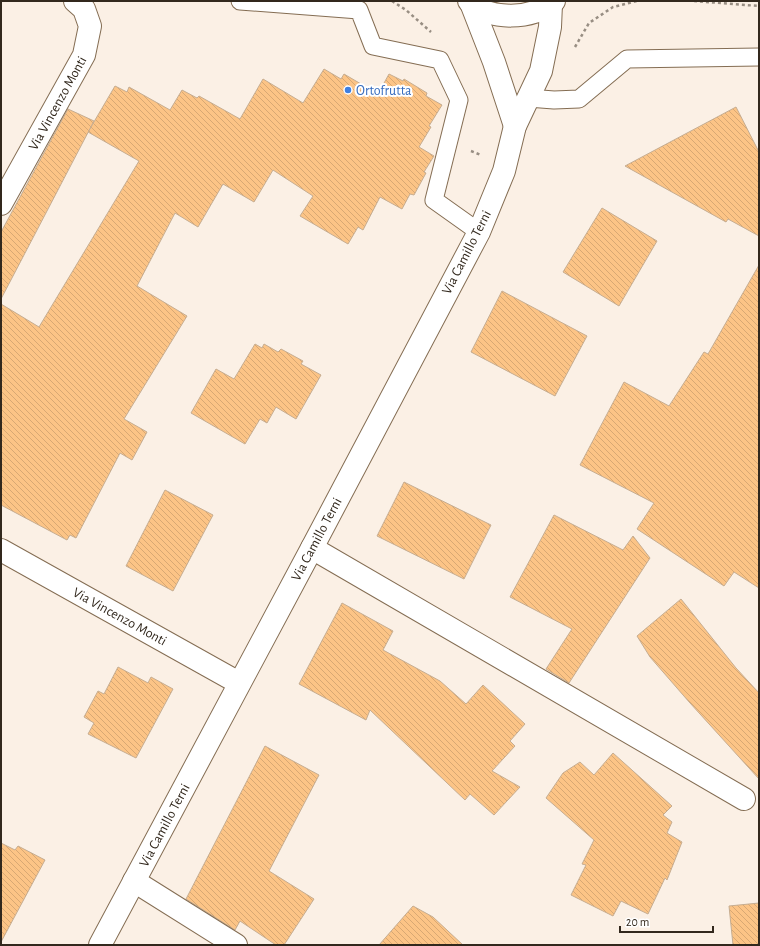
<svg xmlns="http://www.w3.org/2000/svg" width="760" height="946" font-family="'Alegreya Sans',sans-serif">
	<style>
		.building { fill: url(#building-back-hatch); stroke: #c6ad91 }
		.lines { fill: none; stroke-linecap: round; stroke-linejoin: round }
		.service-casing { stroke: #846d53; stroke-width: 19 }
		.minor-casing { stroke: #846d53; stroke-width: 24 }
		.tertiary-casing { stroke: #846d53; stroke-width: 24 }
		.primary-casing { stroke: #846d53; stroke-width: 24 }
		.path { stroke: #988e83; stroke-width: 2.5; stroke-dasharray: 3 3; stroke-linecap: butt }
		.service { stroke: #fff; stroke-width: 17 }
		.minor { stroke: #fff; stroke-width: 22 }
		.tertiary { stroke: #fff; stroke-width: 22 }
		.primary { stroke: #fff; stroke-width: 22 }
		.shop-dot { fill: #3f7fe0; stroke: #fff; stroke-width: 1.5 }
		.labels { text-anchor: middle; stroke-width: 4; stroke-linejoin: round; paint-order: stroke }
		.shop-label { font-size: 14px; fill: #366cbe; stroke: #fff; text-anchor: start }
		.street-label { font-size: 14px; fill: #32281d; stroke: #fff }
	</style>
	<defs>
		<pattern id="building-back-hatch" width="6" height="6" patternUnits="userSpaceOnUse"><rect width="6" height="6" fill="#fcc486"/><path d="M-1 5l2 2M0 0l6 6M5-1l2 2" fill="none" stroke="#d8a873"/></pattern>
	</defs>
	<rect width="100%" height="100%" fill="#fbf0e5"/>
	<!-- building -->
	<g class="building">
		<path d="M324,69L341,79L344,74L378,94L389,74L403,81L404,79L427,93L426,96L442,105L429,126L431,127L419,147L434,156L424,172L426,173L414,195L410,194L402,209L380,197L363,230L358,227L348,244L300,216L313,196L273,170L254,202L223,184L198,227L175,213L137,286L187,316L124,419L147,432L132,460L120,453L76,538L70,535L67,540L1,505V304L39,327L139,161L88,132L115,86L127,92L129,87L170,110L182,90L197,98L199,96L240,119L263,79L303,103Z"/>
		<path d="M736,107L759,152V236L728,219L726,222L625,166Z"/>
		<path d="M68,109L94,121L1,299V232Z"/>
		<path d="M602,208L657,241L619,306L563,272Z"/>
		<path d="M759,265V588L734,572L724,586L637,529L654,503L580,465L624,382L669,406L704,352L708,354Z"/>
		<path d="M502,291L587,336L555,396L471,352Z"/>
		<path d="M255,344L262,348L264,344L278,352L281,349L303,361L301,364L321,375L296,419L276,407L267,423L260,419L245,444L191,413L216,369L234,379Z"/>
		<path d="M404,482L491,525L464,579L377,536Z"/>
		<path d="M165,490L213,515L173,591L126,566Z"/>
		<path d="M554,515L623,550L633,536L650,558L569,683L546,669L572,629L510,597Z"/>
		<path d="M681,599L736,668L759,693V779L690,703L650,657L637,636Z"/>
		<path d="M342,603L393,631L383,650L440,681L466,704L483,685L525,724L510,741L515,746L492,771L520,787L494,815L470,794L465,800L370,710L366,720L299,684Z"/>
		<path d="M118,667L148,683L151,677L173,689L136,758L88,734L94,723L84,717L98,691L104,694Z"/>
		<path d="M265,746L319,775L269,871L314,899L284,945H276L240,921L235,930L186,899Z"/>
		<path d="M613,753L672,806L663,815L672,822L667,833L682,842L667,880L665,878L648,914L621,901L613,916L571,895L586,865L582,864L594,840L546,798L563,773L580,762L594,775Z"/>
		<path d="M1,843L15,850L18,846L45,860L1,942Z"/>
		<path d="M759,903V945H733L729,906Z"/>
		<path d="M413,906L433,917L463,945H379Z"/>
	</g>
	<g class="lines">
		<defs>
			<g id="service">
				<path d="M240,1L359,10L373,46L440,60L459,100L434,200L479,232"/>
				<path d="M528,98L554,100L579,99L627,59L759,57"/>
			</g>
			<g id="minor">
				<path d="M1,204L84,55L90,26L84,9L75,1"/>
				<path d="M312,548L744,799"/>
				<path d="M1,550L239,683"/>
				<path d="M134,881L236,945"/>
			</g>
			<g id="tertiary">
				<path d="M471,3L494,62L515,126"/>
				<path d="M100,945L312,548L479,232L504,171L515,126L541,71L550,27L551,4"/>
			</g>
			<path id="primary" d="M469,1C488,21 534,20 554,1"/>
		</defs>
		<!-- service casing -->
		<use href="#service" class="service-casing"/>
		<!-- minor casing -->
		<use href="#minor" class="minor-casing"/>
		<!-- tertiary casing -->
		<use href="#tertiary" class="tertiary-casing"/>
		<!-- primary casing -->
		<use href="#primary" class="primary-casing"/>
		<!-- path -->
		<g class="path">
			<path d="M392,1L406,10L431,32"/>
			<path d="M694,1L759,6"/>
			<path d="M575,47L589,23L613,7L637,1"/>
			<path d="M471,151L481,155"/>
		</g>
		<!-- service -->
		<use href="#service" class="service"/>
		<!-- minor -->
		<use href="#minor" class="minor"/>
		<!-- tertiary -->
		<use href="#tertiary" class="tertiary"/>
		<!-- primary -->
		<use href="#primary" class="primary"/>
	</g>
	<!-- markers -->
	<circle class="shop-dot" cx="348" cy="90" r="4"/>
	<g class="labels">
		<!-- shop labels -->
		<g class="shop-label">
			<text x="356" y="95">Ortofrutta</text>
		</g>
		<!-- street labels -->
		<g class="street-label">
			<text transform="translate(57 103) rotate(-61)" y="5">Via Vincenzo Monti</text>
			<text transform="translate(466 252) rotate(-63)" y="5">Via Camillo Terni</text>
			<text transform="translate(316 539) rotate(-62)" y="5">Via Camillo Terni</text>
			<text transform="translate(120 616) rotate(29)" y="5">Via Vincenzo Monti</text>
			<text transform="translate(164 825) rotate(-62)" y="5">Via Camillo Terni</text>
		</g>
	</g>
	<!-- border -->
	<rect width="760" height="946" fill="none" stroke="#32281d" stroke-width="4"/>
	<!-- scale -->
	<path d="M620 926v6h93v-6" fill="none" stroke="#32281d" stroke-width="2"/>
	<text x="626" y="926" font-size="12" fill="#32281d" stroke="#ffffff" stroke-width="3" paint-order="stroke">20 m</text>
</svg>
